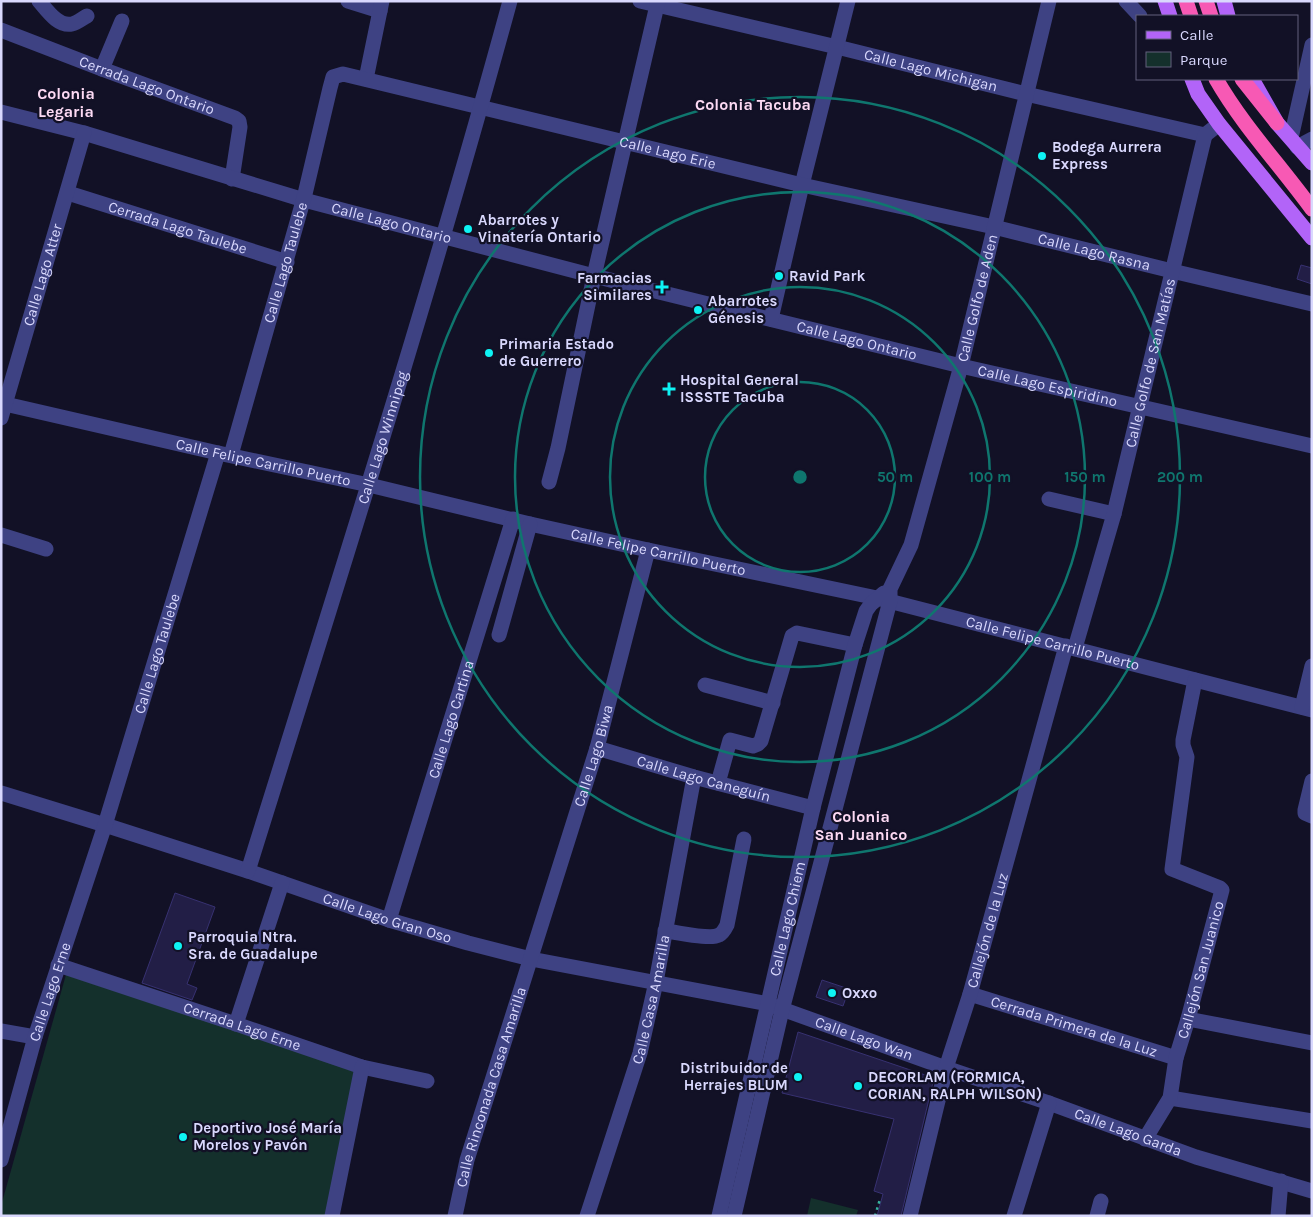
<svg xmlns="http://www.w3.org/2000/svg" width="1313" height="1217" font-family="Karla,sans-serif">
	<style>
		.green { fill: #14302c }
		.building { fill: #221e46; stroke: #373171 }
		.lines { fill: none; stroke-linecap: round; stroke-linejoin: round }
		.path { stroke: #36b39f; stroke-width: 2.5; stroke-dasharray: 2.5 4; stroke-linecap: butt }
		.minor { stroke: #3e4283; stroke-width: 15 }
		.major { stroke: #b264f8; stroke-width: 15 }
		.highway { stroke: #f759b4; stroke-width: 15 }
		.ring { fill: none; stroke: #0f766e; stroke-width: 2.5 }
		.poi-dot { fill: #0ef3f4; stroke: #121126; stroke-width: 2 }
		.labels { text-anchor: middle; stroke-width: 4.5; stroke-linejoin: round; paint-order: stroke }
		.street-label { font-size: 15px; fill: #d9d8fd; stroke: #121126 }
		.poi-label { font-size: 15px; font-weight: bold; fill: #d9d8fd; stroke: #121126; text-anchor: start }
		.neighbourhood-label { font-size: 16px; font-weight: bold; fill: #fddaf4; stroke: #121126 }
		.centre { fill: #0f766e; stroke: #121126; stroke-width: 2.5 }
		.ring-label { font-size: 15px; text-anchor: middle; font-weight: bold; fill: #0f766e; stroke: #121126; stroke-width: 4.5; stroke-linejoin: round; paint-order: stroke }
	</style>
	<rect width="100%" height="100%" fill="#121126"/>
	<!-- green -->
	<g class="green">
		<path d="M67,971L358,1068L330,1216H1V1206Z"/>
		<path d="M811,1198L858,1210L856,1216H807Z"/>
	</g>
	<!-- building -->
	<g class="building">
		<path d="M1301,265L1312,268V284L1297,279Z"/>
		<path d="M175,893L215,907L187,984L197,988L192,1000L142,983Z"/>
		<path d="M822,980L849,989L843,1006L816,997Z"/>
		<path d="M798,1032L934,1078L901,1216H877L883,1194L874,1191L894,1119L782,1093Z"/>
	</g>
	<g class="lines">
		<!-- path -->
		<path class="path" d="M875,1216L880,1199"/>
		<!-- minor -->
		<g class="minor">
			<path d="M39,1C47,10 58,27 72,24C77,23 83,18 87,16"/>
			<path d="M348,1L380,11"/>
			<path id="s1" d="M640,1L837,47L1026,94L1205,135L1219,124"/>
			<path d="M1126,1L1140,16"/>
			<path id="s2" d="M1,30L102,69L235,118L239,121L240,127L232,179"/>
			<path d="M102,69L122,21"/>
			<path d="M366,79L382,1"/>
			<path id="s3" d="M1,112L84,133L304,200L594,276L961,366L1312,446"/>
			<path d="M1291,138L1312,45"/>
			<path d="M1297,147L1312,139"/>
			<path id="s4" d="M68,193L287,262"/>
			<path d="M771,319L802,185L848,1"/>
			<path id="s5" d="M1,403L218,453L369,485L530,524L648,550L877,598L1312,710"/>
			<path id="s6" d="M1,418L84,133"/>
			<path id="s7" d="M231,455L305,194L330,88L333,77L343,74L802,185L994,227L1172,271L1312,304"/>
			<path d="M549,482L558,448L594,276L658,1"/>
			<path d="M1049,499L1114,514"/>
			<path d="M1,535L46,549"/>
			<path d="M499,635L530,524"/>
			<path id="s8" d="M1075,648L1114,514L1205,135"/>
			<path d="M705,685L773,703"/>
			<path d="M1302,707L1312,666"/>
			<path id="s9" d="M597,748L694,777L813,808"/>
			<path d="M1312,781L1305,810V813L1312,816"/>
			<path d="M718,783L730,740L753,746L758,744L761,741L792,636L797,633L855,645"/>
			<path id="s10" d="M1,793L105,825L248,871L389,920L468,943L531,959L768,1004L946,1068L1049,1103L1196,1157L1312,1191"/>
			<path id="s11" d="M248,871C338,582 430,294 510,1"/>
			<path id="s12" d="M389,920L513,519"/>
			<path d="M665,931C677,932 710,940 719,935C723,933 725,929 727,925L744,839"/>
			<path id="s13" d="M58,965L236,1024L362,1067L427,1081"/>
			<path id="s14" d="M970,994L1176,1058"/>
			<path d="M1188,1019L1312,1043"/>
			<path d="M236,1024L282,883"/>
			<path d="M1,1031L35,1037"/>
			<path d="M1170,1098L1312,1121"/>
			<path id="s15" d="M1145,1139L1170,1098L1176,1058L1188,1019L1222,890L1220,888L1172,869L1187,757L1183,745V740L1195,680"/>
			<path id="s16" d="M1,1160L35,1037L105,825L218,453"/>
			<path d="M332,1216L362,1067"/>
			<path id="s17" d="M455,1216L467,1160L597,748L648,550"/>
			<path id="s18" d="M587,1216L640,1053L656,982L694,777"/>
			<path id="s19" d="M719,1216L813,808L855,645L866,611L871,604L884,593"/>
			<path id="s20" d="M734,1216L782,1010L890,601V589L911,545L961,366L1049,1"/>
			<path id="s21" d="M910,1216L946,1068L970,994L1066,646"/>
			<path d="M1014,1216L1049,1103"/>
			<path d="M1097,1216L1101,1201"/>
			<path d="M1278,1216L1281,1181"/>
		</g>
		<!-- major -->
		<g class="major">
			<path d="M1165,1L1170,16"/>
			<path d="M1224,1L1228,16"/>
			<path d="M1192,79L1198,94L1219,124L1312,238"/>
			<path d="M1252,79L1277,123L1312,163"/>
		</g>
		<!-- highway -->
		<g class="highway">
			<path d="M1186,1L1191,16"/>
			<path d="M1206,1L1211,16"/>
			<path d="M1216,79C1243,126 1280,165 1312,209"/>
			<path d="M1242,79L1277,123"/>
		</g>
	</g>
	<!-- distance rings -->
	<g class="ring">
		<circle cx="800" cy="477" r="95"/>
		<circle cx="800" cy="477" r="190"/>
		<circle cx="800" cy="477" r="285"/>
		<circle cx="800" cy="477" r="380"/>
	</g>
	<!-- markers -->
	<g class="poi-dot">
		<circle cx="1042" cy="156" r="5"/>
		<circle cx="468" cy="229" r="5"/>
		<circle cx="779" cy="276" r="5"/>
		<path d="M659.5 279.5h5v5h5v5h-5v5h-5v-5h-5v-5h5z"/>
		<circle cx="698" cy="310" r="5"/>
		<circle cx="489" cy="353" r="5"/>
		<path d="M666.5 381.5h5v5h5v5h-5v5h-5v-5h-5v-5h5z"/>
		<circle cx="178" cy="946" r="5"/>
		<circle cx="832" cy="993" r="5"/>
		<circle cx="798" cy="1077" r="5"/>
		<circle cx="858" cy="1086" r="5"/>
		<circle cx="183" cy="1137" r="5"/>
	</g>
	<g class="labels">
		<!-- street labels -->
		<g class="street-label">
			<text dy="5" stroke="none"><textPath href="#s1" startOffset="299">Calle Lago Michigan</textPath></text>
			<text dy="5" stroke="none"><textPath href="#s2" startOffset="156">Cerrada Lago Ontario</textPath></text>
			<text dy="5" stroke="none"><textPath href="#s7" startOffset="736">Calle Lago Erie</textPath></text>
			<text dy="5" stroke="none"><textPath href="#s3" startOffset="406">Calle Lago Ontario</textPath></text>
			<text dy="5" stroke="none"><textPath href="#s4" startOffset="115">Cerrada Lago Taulebe</textPath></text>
			<text dy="5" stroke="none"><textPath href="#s7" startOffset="1174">Calle Lago Rasna</textPath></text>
			<text dy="5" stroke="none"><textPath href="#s7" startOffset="200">Calle Lago Taulebe</textPath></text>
			<text dy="5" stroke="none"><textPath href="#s6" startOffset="149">Calle Lago Atter</textPath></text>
			<text dy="5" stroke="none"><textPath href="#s20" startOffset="951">Calle Golfo de Aden</textPath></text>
			<text dy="5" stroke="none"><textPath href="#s3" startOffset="886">Calle Lago Ontario</textPath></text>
			<text dy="5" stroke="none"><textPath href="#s8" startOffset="295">Calle Golfo de San Matías</textPath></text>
			<text dy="5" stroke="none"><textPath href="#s3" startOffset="1082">Calle Lago Espiridino</textPath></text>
			<text dy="5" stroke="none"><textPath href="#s11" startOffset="454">Calle Lago Winnipeg</textPath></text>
			<text dy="5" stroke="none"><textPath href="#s5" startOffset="269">Calle Felipe Carrillo Puerto</textPath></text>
			<text dy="5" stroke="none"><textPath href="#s5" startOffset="674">Calle Felipe Carrillo Puerto</textPath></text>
			<text dy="5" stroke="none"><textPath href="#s5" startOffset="1079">Calle Felipe Carrillo Puerto</textPath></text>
			<text dy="5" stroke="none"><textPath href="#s16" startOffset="530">Calle Lago Taulebe</textPath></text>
			<text dy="5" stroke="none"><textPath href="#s12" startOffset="210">Calle Lago Cartina</textPath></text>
			<text dy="5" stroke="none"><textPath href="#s17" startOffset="481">Calle Lago Biwa</textPath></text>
			<text dy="5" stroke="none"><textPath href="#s9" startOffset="111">Calle Lago Caneguín</textPath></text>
			<text dy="5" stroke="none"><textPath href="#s10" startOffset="406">Calle Lago Gran Oso</textPath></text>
			<text dy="5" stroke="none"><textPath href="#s19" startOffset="305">Calle Lago Chiem</textPath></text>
			<text dy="5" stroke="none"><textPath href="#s21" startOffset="296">Callejón de la Luz</textPath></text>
			<text dy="5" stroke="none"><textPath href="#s15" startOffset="180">Callejón San Juanico</textPath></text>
			<text dy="5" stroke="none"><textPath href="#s16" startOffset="175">Calle Lago Erne</textPath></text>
			<text dy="5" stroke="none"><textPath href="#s18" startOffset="226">Calle Casa Amarilla</textPath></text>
			<text dy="5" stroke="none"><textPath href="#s13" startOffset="194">Cerrada Lago Erne</textPath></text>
			<text dy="5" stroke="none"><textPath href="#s14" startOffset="109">Cerrada Primera de la Luz</textPath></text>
			<text dy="5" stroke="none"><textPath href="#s10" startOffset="899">Calle Lago Wan</textPath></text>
			<text dy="5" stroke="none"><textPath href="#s17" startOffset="134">Calle Rinconada Casa Amarilla</textPath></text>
			<text dy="5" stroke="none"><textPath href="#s10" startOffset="1179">Calle Lago Garda</textPath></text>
		</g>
		<!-- poi labels -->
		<g class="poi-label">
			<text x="1052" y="152">Bodega Aurrera<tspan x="1052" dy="17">Express</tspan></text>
			<text x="478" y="225">Abarrotes y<tspan x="478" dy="17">Vinatería Ontario</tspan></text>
			<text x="789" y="281">Ravid Park</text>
			<text x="652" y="283" text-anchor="end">Farmacias<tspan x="652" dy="17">Similares</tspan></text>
			<text x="708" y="306">Abarrotes<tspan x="708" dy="17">Génesis</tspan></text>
			<text x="499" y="349">Primaria Estado<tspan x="499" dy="17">de Guerrero</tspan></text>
			<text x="680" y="385">Hospital General<tspan x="680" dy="17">ISSSTE Tacuba</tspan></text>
			<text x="188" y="942">Parroquia Ntra.<tspan x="188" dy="17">Sra. de Guadalupe</tspan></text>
			<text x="842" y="998">Oxxo</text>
			<text x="788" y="1073" text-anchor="end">Distribuidor de<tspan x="788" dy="17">Herrajes BLUM</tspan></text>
			<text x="868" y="1082">DECORLAM (FORMICA,<tspan x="868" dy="17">CORIAN, RALPH WILSON)</tspan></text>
			<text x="193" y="1133">Deportivo José María<tspan x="193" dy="17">Morelos y Pavón</tspan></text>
		</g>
		<!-- neighbourhood labels -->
		<g class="neighbourhood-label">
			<text x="66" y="99">Colonia<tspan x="66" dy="18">Legaria</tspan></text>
			<text x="753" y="110">Colonia Tacuba</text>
			<text x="861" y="822">Colonia<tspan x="861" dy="18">San Juanico</tspan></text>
		</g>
	</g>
	<circle cx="800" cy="477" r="8" class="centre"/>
	<g class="ring-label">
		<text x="895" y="482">50 m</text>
		<text x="990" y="482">100 m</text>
		<text x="1085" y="482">150 m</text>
		<text x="1180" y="482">200 m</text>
	</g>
	<!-- border -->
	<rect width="1313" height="1217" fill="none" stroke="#d9d8fd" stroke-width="5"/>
	<!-- legend -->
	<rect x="1136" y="15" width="162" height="65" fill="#121126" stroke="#62617c"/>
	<rect x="1146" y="31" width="25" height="8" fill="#b264f8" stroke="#62617c"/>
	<text x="1180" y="40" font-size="15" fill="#d9d8fd">Calle</text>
	<rect x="1146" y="52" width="25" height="15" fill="#14302c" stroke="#62617c"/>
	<text x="1180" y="65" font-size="15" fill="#d9d8fd">Parque</text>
</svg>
